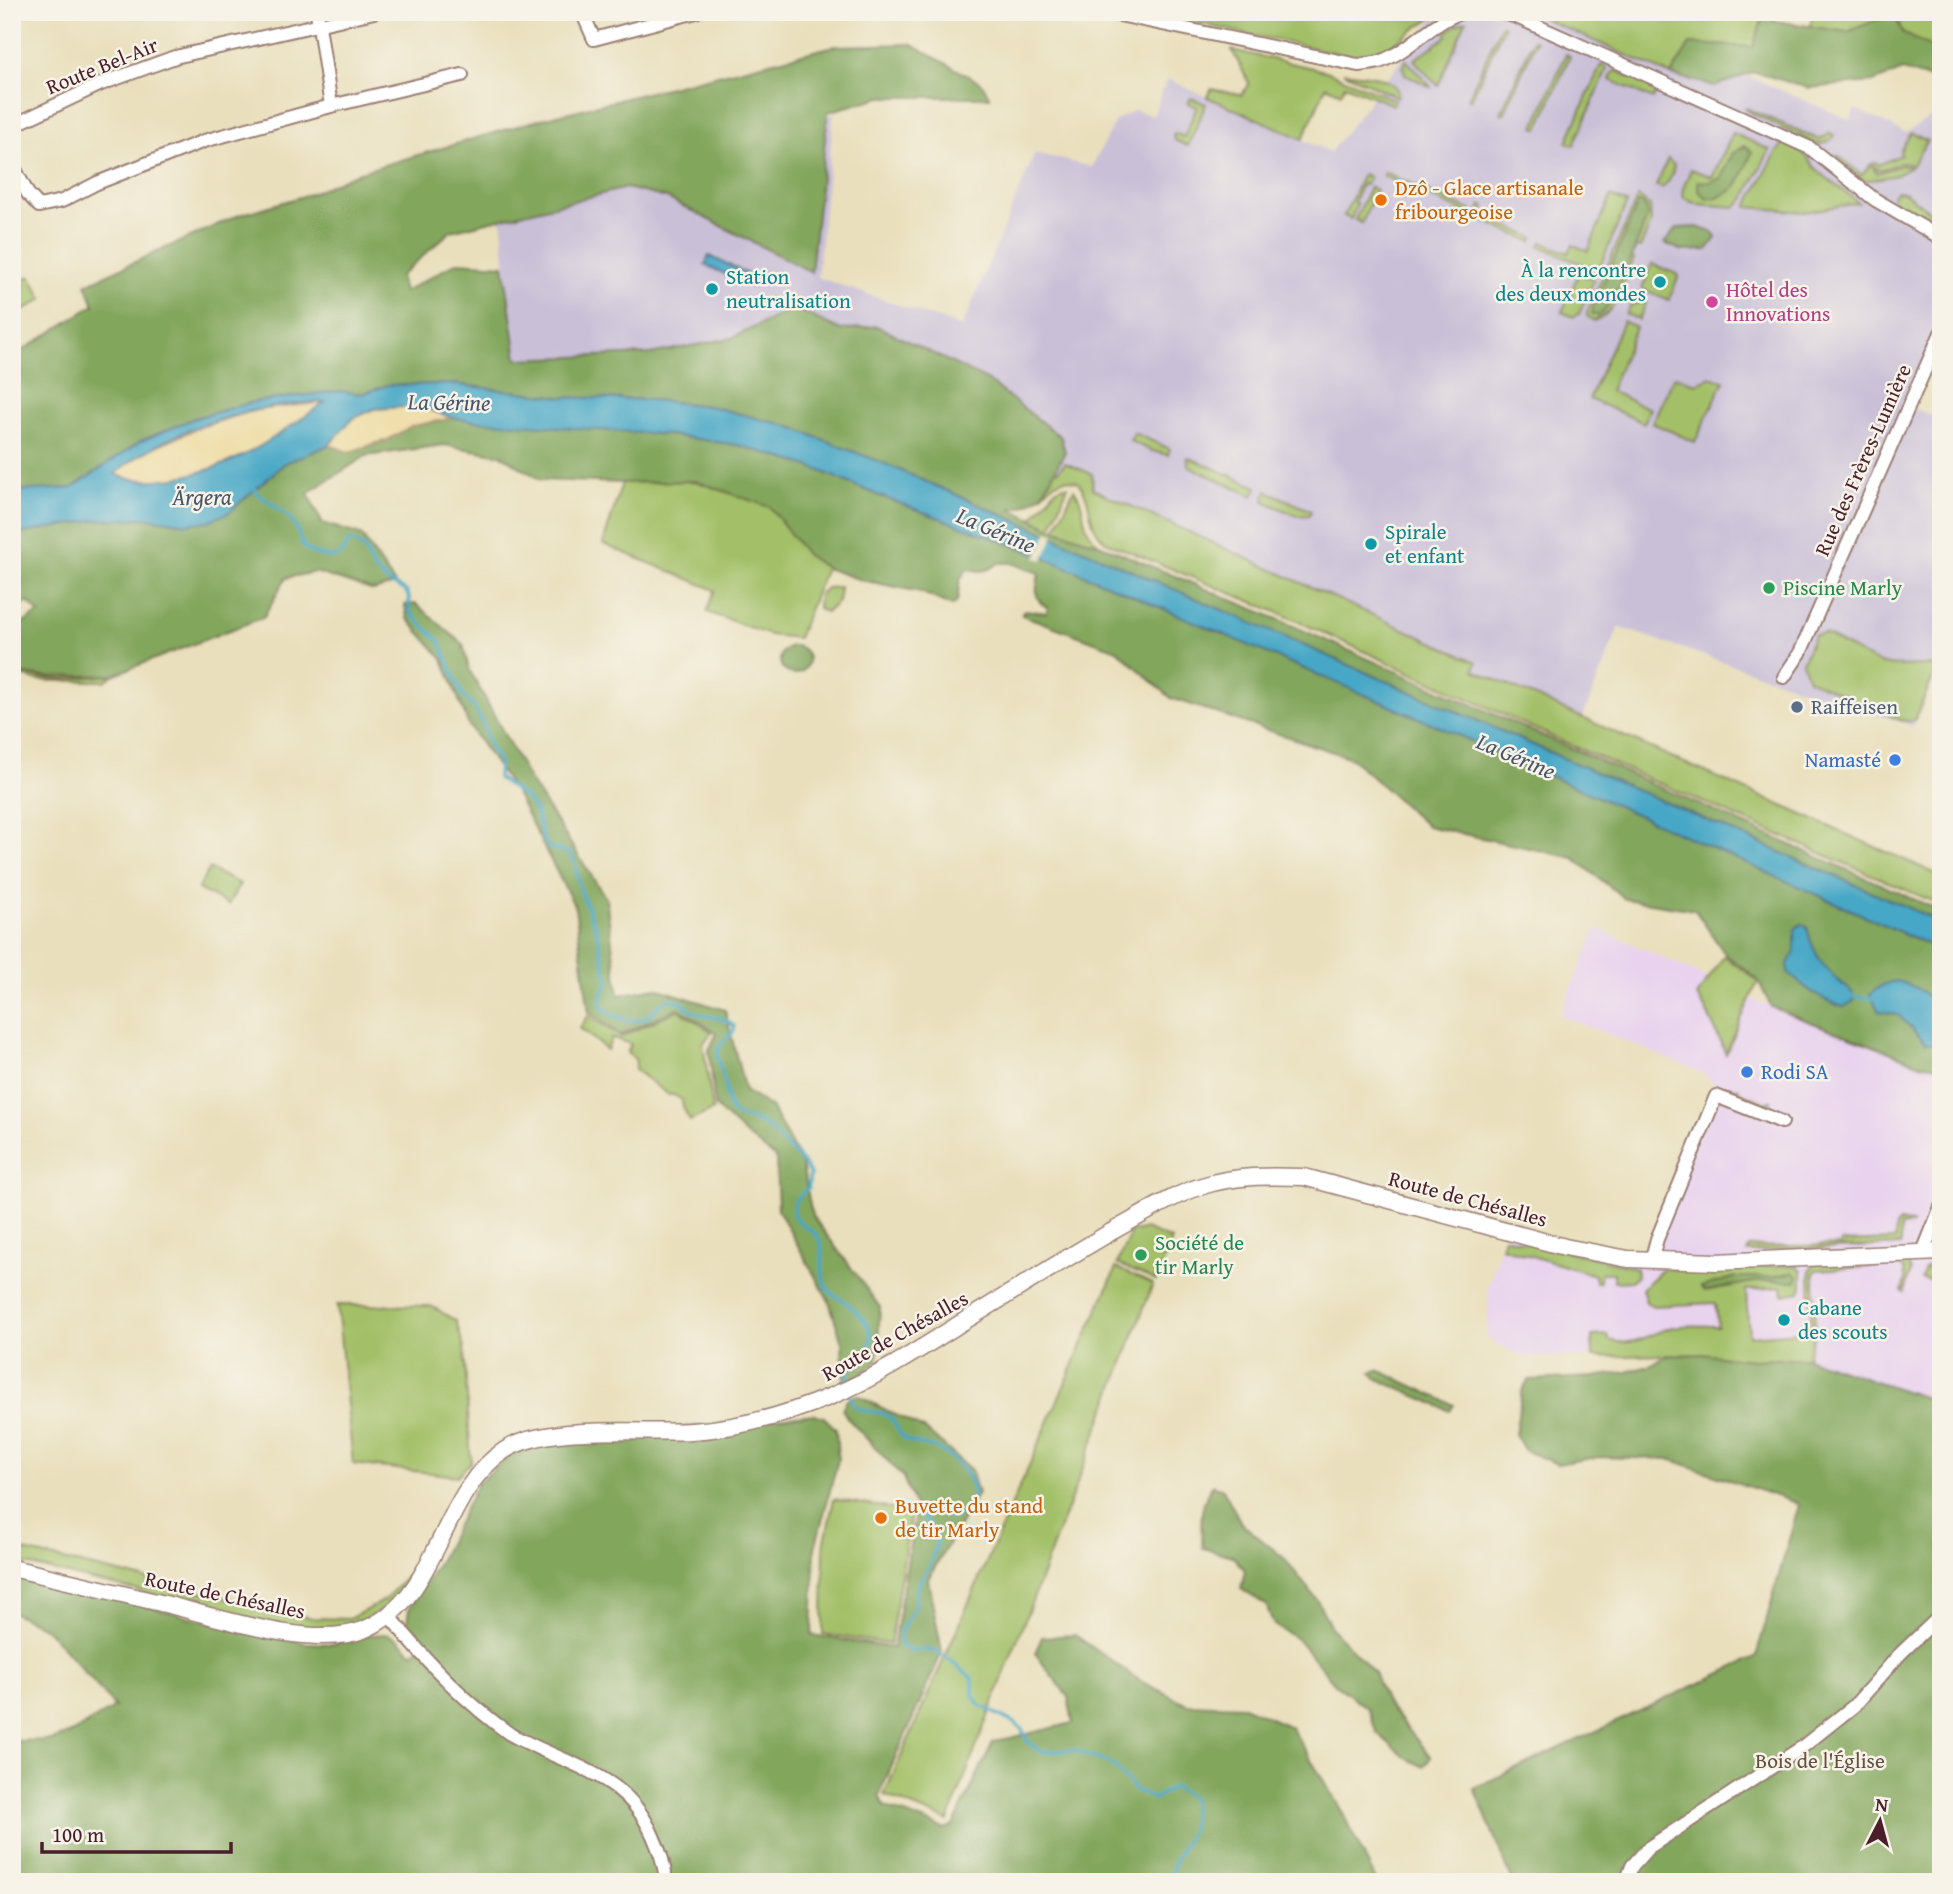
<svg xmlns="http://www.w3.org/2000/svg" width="1953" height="1894" font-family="'Gentium Book Plus',serif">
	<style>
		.built { fill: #e8d2ee }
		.industrial { fill: #c9bfd7 }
		.green { fill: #a3c067; stroke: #767049; stroke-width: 2 }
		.forest { fill: #82a65c; stroke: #666244; stroke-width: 2 }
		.sand { fill: #eeda9e; stroke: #9c7c64; stroke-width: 2 }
		.water { fill: #47a7c6; stroke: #486378; stroke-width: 2; fill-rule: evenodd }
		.pier { fill: #e9dfbc }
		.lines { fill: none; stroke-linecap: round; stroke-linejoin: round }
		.stream { stroke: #47a7c6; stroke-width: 3.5 }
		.minor-casing { stroke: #9a7f74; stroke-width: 16 }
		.tertiary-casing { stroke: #9a7f74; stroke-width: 19 }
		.minor { stroke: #fff; stroke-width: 12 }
		.tertiary { stroke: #fff; stroke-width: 16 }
		.food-dot { fill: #e8710a; stroke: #f7f3e8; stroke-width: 2.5 }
		.culture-dot { fill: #0f9aa8; stroke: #f7f3e8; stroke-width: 2.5 }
		.hotel-dot { fill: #d1479c; stroke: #f7f3e8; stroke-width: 2.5 }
		.leisure-dot { fill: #2e9e5b; stroke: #f7f3e8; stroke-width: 2.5 }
		.service-dot { fill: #5c6f8a; stroke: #f7f3e8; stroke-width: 2.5 }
		.shop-dot { fill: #3f7fe0; stroke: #f7f3e8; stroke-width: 2.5 }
		.labels { text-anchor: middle; stroke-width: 5; stroke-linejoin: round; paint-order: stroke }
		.street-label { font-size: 21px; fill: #4a1f2b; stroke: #f7f3e8 }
		.food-label { font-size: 21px; fill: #c56008; stroke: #f7f3e8; text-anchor: start }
		.culture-label { font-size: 21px; fill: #0d838f; stroke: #f7f3e8; text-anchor: start }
		.hotel-label { font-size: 21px; fill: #b23c85; stroke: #f7f3e8; text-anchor: start }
		.leisure-label { font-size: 21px; fill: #27864d; stroke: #f7f3e8; text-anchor: start }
		.service-label { font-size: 21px; fill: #4e5e75; stroke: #f7f3e8; text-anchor: start }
		.shop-label { font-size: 21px; fill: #366cbe; stroke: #f7f3e8; text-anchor: end }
		.park-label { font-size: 21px; fill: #654f3d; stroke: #f7f3e8 }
		.water-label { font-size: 23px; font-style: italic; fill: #495569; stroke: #f7f3e8 }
	</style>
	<rect width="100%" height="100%" fill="#f7f3e8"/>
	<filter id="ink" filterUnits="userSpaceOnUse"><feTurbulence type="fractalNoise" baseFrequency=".0143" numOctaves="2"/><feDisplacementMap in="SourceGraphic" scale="14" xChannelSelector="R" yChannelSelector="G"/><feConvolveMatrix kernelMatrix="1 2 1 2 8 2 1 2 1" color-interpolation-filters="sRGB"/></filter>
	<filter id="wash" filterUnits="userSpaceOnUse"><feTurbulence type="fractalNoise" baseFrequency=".00686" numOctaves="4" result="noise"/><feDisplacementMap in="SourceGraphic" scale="28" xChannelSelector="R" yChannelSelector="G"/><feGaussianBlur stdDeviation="1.57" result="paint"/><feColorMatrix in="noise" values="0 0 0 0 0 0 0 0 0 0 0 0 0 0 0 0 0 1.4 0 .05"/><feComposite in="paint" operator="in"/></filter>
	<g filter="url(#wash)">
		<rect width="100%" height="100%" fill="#e9dfbc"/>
		<!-- built -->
		<path class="built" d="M1597,928L1771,1007L1923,1065L1941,1067V1403L1807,1358L1753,1360L1701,1354L1593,1357H1523L1487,1338L1489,1286L1505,1231L1628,1259L1645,1249L1715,1084L1701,1072L1560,1015Z"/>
		<!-- industrial -->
		<path class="industrial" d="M1439,12H1537L1685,78L1750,77L1850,120L1855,109L1906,133L1941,110V341L1910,407L1941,419V664L1913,726L1619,627L1582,719L1473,670L1476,662L1093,489L1092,474L1065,464L1058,471L888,400L514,361L501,215L703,152L834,114L817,277L962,327L1035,153L1092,167L1115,121L1135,110L1153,116L1167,79L1330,152Z"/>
		<!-- green -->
		<g class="green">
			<path d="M1166,12H1444C1409,26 1399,51 1356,57L1168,17Z"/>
			<path d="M1529,12H1765L1753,47L1690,44L1671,75Z"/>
			<path d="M1813,12H1941V52L1903,33L1861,28L1847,32L1810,27Z"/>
			<path d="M1466,21L1438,86L1414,60L1447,36L1446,32L1458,24Z"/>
			<path d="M1501,25L1504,26L1471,100L1468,99Z"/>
			<path d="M1533,40L1536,41L1504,114L1501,113Z"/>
			<path d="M1232,50L1326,71L1395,100L1393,105L1345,85L1341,93L1326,86L1303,139L1207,97L1211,89L1242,95L1249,83Z"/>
			<path d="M1566,54L1570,56L1538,129L1534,127Z"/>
			<path d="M1406,60L1432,88L1405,74L1403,67Z"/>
			<path d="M1601,65L1606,66L1607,70L1574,145L1567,142Z"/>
			<path d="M1617,71L1655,87L1657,91L1653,99L1610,80L1613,72Z"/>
			<path d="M1343,72C1360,75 1392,74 1398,92L1397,97Z"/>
			<path d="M1191,98L1206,104L1188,146L1176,141L1173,136L1174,133L1184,137L1197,107L1188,103Z"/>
			<path d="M1746,108L1820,140L1830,133L1834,135C1831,142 1822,145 1815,144L1745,110Z"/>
			<path d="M1733,133L1770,150L1744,199L1735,207L1696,204L1684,198L1682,191L1691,169L1712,177Z"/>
			<path d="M1911,133L1927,141L1912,165L1902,162L1881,170L1875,168L1873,163L1876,162L1878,165L1901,155L1900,151Z"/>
			<path d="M1785,142L1806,156L1818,171L1859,203L1804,212L1747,207L1776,153Z"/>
			<path d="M1837,155L1862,175L1871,164L1877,173L1902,165L1910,167L1897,175L1864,181L1834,158L1833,156Z"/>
			<path d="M1668,159L1674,165C1673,174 1669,183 1662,188L1656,186Z"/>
			<path d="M1384,172L1472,211L1470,215L1383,176Z"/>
			<path d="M1363,174L1369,177L1366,185L1362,184L1354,202L1357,204L1351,219L1344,216Z"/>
			<path d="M1370,187L1376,190L1362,223L1355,220Z"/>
			<path d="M1896,191L1904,192L1941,220V229L1894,202L1893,195Z"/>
			<path d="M1611,196L1627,203L1598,271L1540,246L1542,242L1568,253L1573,245L1588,251Z"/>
			<path d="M1638,196L1650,206L1651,223L1640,248L1636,247L1632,257L1634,259C1625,280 1618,313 1594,321L1587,316V312Z"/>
			<path d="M1481,205L1485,206L1482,215L1534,238L1532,242L1476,218Z"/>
			<path d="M1652,264L1679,275L1669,300L1642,289Z"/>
			<path d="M1579,273L1594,280L1579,314L1573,317L1562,312Z"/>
			<path d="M30,276L43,299L12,317V286Z"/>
			<path d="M1643,302L1646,303L1639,320L1626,314L1630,306Z"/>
			<path d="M1623,321L1636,327L1610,391L1650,409L1644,423L1589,399Z"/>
			<path d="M1674,376L1696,384L1710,377L1724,381L1695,442L1652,423Z"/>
			<path d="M1134,433L1170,449L1168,455L1152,451L1130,441Z"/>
			<path d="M1188,457L1257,487L1253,496L1192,468L1188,465Z"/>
			<path d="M1065,463L1092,474L1093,489L1477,662L1474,670L1941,876V905L1573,746L1284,615L1106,542C1084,523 1095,502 1078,482L1065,479L1053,484L1042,495L1055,470L1058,471Z"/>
			<path d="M695,481L770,507L806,554L826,568L798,638L770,635L707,612L715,590L603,544L622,483Z"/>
			<path d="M1064,486H1068L1051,528L1032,519L1055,490Z"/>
			<path d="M1074,489C1089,510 1077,525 1099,544L1055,530Z"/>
			<path d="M1267,491L1311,511L1309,515L1297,516L1264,501Z"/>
			<path d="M840,587L838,602L826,612L818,609L819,595L826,588Z"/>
			<path d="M1824,634C1844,643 1862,658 1883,664C1902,669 1919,662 1937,667L1915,719L1911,721L1900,720L1808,679L1802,662L1814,635Z"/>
			<path d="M12,669C40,684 83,678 113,675L105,681H55L35,680L12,673Z"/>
			<path d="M209,869L240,884L228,905L198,889Z"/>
			<path d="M1724,956L1758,981L1726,1054L1706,1010L1697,996Z"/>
			<path d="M678,1010L712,1032L703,1044L713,1110L690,1121L683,1107L682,1100L674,1095H669L635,1070L636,1060L627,1053L631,1044L612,1038L607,1050L580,1028L588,1016L621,1037Z"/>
			<path d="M1728,1086L1736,1089L1738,1087L1740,1092L1766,1103L1771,1101L1769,1110L1766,1111L1728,1096L1725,1089Z"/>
			<path d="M1899,1222L1912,1223V1225L1901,1226V1245L1747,1252L1749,1247L1840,1245L1841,1242L1895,1240L1896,1226Z"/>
			<path d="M1145,1229L1172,1240L1156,1281L1117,1264L1131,1232Z"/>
			<path d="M1504,1237L1631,1266L1636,1268L1637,1276L1631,1281L1614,1282V1273H1600V1282L1596,1283L1595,1275L1501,1247Z"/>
			<path d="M1941,1258V1284L1921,1279L1925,1269Z"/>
			<path d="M1901,1260L1906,1261L1911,1271L1904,1292L1902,1291L1905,1279L1904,1270L1900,1265L1816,1270L1814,1274L1815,1331L1807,1358L1753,1360L1701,1354L1593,1357L1592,1336L1608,1335L1609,1340C1636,1348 1649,1333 1673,1327C1687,1324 1704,1326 1718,1326L1716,1303L1653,1306L1646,1302L1642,1289L1663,1269L1796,1265L1802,1271V1286L1800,1292L1783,1295L1782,1287L1746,1290L1749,1336L1811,1331L1810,1269L1814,1264Z"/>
			<path d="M1116,1268L1153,1284L948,1821L884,1795Z"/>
			<path d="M337,1305L431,1306L456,1321L464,1348L471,1462L457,1476L353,1464Z"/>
			<path d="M834,1499L911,1512L890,1644L823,1634L824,1546Z"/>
			<path d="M12,1548L312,1618L349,1619L385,1600L419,1563H422C403,1591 389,1610 356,1623C312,1641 215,1610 168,1598C116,1586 64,1573 12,1561Z"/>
		</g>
		<!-- forest -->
		<g class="forest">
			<path d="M1765,12L1775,21L1847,32L1894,13L1903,33L1941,52V82L1903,70L1873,82L1808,88L1755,72L1715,86L1671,75L1690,44L1753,47Z"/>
			<path d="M911,44L981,83L990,97H881L828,112L811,272L667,198L626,188L451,231L400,276L404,292L457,262L504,265L517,359L650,354L732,338L794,308L841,330L877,326L987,380L1061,437L1065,452L1042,495L1023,506L1011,509L1051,528L1099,544L1282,621L1941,911V922L883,463L788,426L709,406L653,400L561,397L453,384L388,385L362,394L338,391L254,402L195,418L141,441L72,488L12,491V357L94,305L86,284L239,215L307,195L360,172L538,120L834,46Z"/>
			<path d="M1745,146L1752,152C1740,180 1740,195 1707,199L1698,190V181L1709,182L1721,178L1732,154Z"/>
			<path d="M1641,202L1646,207L1648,216C1638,238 1616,305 1598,316L1592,314L1593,308L1638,203Z"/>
			<path d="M1697,227L1712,232L1716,238L1707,250L1683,251L1664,243L1677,228Z"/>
			<path d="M453,418L669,435L738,445L809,466L880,496L1029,551L1463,737L1941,950V1067L1923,1065L1771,1007L1758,980L1725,954L1695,910L1625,899L1574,858L1427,826L1351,758L1171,698L1117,650L1022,615V612L1025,610L1047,613V607C1032,600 1037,587 1039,573L1011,563H999L989,569L981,571L967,569L960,580L957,602L952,606L921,592L861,580L826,568L806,554L770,507L695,481L622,483L541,480L501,455L444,445L366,456L308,493L322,523L361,535L395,584L374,591L315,572L286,578L264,617L113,675L49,677L22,674L12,669V630L39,613L28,602L12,609V535L95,520L148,518L188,524L228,513L285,463L329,445L350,452L387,440L412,426Z"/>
			<path d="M416,604L463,644L469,669L528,778L606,898L619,995L656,988L725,1010L745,1091L771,1107L802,1164L812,1215L880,1307L877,1361L863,1373L844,1382L842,1343L829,1301L778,1210L776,1158L743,1133L715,1106L709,1050L717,1033L678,1008L621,1035L589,1013L575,907L517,795L469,726L443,659L407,618L405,605Z"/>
			<circle cx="794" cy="660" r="14"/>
			<path d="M1793,1272L1798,1277L1796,1281H1760L1705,1291L1701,1287L1736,1277H1771Z"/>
			<path d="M1701,1354L1753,1360L1807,1358L1941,1403V1882H1513L1474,1788L1756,1657L1799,1504L1669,1459L1598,1457L1557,1464L1525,1451L1515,1434L1522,1391L1529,1380L1593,1377L1627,1372L1652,1365L1666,1356Z"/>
			<path d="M1378,1370L1454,1405L1450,1411L1377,1379L1371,1372Z"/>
			<path d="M857,1395L927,1431L971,1470L978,1493L928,1579L942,1652L879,1795L884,1806L944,1829L953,1826L993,1742L1073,1723L1068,1697L1035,1653L1042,1637L1075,1635L1140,1681L1187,1704L1243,1706L1291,1727L1340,1808L1377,1882H12V1741L53,1740L75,1731L115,1707L48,1630L12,1612V1572L254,1633L307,1643L334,1644L367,1635L387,1634L398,1639L413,1653L422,1645L411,1631L407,1621L409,1609L441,1558L477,1484L511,1454L558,1440L815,1414L824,1417L836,1429L838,1460L815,1548L812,1635L893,1648L916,1509L903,1477L848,1419L842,1409L846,1401Z"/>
			<path d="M1213,1485L1223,1489L1241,1523L1284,1558L1317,1600L1332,1629L1374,1672L1386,1703L1431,1757L1424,1767L1406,1758L1377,1733L1367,1708L1335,1684L1297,1639L1274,1625L1266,1605L1241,1589L1245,1570L1232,1556L1203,1548C1200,1527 1200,1501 1213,1485Z"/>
		</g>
		<!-- sand -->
		<g class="sand">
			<path d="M327,402C300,419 273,440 245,455C211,473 150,489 114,474L147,450L201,427L256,410Z"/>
			<path d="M418,406L453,418L412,426L387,440L349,452L329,445L352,419L374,409Z"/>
		</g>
		<!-- water -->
		<g class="water">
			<path d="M709,256L753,276L749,285L705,265Z"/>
			<path d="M453,384L561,397L653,400L709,406L788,426L883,463L1941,922V950L1463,737L1029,551L880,496L809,466L738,445L669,435L476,421L453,418L418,406L374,409L352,419L329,445L285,463L228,513L209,521L188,524L148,518L95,520L12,535V491L72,488L141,441L195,418L254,402L338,391L362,394L388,385ZM325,402C299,420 272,441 244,455C211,472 150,490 115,474C167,428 257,404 325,402Z"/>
			<path d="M1801,924L1807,926C1812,957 1829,974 1852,992L1854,1001L1844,1007C1822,1001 1805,988 1788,973V964L1795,951V929Z"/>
			<path d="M1895,981C1934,989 1941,1008 1941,1045L1926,1043L1898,1015L1879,1011L1870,995C1876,987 1886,983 1895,981Z"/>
		</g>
		<!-- pier -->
		<path class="pier" d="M1048,531L1055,534L1043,560L1036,558Z"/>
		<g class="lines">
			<!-- stream -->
			<g class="stream">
				<path d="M255,488L256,492L287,515L296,527L303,546L312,553L332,558L341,554L350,540L364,548L373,568L388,582L406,591L409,598V610L414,617L439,640L463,696L474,707L481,720L490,747L499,762L498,778L527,799L536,812L544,842L550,848L569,853L574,859L580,889L597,932L608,982L602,996L601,1006C612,1017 636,1027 650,1015C655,1011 659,1003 666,1001C680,995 687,1011 699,1014C711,1018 725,1016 734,1026V1031L720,1044L717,1056L725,1082L728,1105L735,1115L754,1120L768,1127L805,1165L810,1175L808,1188C801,1194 793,1200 793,1210C793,1225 816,1228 820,1241C826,1258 817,1277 830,1292C835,1297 843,1299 848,1304C855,1310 866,1321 869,1328C881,1354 842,1361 848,1384"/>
				<path d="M1851,996L1878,999"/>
				<path d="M849,1392C855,1418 869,1407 886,1415C897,1420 896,1434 907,1440C916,1445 929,1445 938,1449C954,1457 979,1481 972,1500C968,1508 961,1516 952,1517C943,1518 936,1509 927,1510L923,1518L936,1533V1547L931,1563L918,1586L913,1611L900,1632V1645L911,1651C938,1644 950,1661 971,1677L973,1683V1695L979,1705L1016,1724L1022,1729L1027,1741L1041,1752L1074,1750L1112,1764L1136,1791L1154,1799L1174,1786L1193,1799L1191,1831L1176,1858L1169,1882"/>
			</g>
		</g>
	</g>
	<g filter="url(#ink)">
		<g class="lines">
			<defs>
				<g id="minor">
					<path d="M317,12L331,106"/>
					<path d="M582,12L594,39L696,12"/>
					<path d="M1105,12L1358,65C1365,64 1372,64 1379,62C1411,51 1432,20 1464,12"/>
					<path d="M1501,12L1519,18L1810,148L1874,199L1941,238"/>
					<path d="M12,126L101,84L175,57L374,12"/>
					<path d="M12,164L28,194L39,206L62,201L97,183L204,141L331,106L462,75"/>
					<path d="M1784,677L1800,653L1941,333"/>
					<path d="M1923,1252L1941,1207"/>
					<path d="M1651,1261L1657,1239L1716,1096L1782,1122"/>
					<path d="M388,1614C423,1658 463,1701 510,1734C518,1739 529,1743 538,1748C588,1771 630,1782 653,1836C660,1852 665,1865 666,1882"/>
					<path d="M1626,1882L1632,1866L1648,1848L1801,1748L1855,1705L1900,1654L1941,1615"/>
				</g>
				<path id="tertiary" d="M12,1568C64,1580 117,1593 169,1605C220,1618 313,1649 363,1630C441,1599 438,1493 505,1450C548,1423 641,1434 692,1431C741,1428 789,1414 834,1395C879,1376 920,1349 961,1323C1011,1293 1061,1261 1111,1232C1141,1216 1170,1196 1202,1186C1235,1175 1270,1176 1304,1177L1565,1247L1628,1259L1716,1262L1941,1252"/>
			</defs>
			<!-- minor casing -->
			<use href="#minor" class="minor-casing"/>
			<!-- tertiary casing -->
			<use href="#tertiary" class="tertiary-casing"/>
			<!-- minor -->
			<use href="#minor" class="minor"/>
			<!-- tertiary -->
			<use href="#tertiary" class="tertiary"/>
		</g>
	</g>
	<!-- markers -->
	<g class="food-dot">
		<circle cx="1381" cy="200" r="7"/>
		<circle cx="881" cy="1518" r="7"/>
	</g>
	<g class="culture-dot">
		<circle cx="1660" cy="282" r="7"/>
		<circle cx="712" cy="289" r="7"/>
		<circle cx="1371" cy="544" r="7"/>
		<circle cx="1784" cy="1320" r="7"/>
	</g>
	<circle class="hotel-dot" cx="1712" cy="302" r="7"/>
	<g class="leisure-dot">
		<circle cx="1769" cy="588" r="7"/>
		<circle cx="1141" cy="1255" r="7"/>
	</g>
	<circle class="service-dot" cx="1797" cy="707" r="7"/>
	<g class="shop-dot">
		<circle cx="1895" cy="760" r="7"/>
		<circle cx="1747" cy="1072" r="7"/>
	</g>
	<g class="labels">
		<!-- street labels -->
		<g class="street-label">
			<text transform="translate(102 66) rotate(-22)" y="7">Route Bel-Air</text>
			<text transform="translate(1863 460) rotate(-66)" y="7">Rue des Frères-Lumière</text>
			<text transform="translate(1468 1199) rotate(15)" y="7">Route de Chésalles</text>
			<text transform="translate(895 1336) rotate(-29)" y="7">Route de Chésalles</text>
			<text transform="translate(225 1595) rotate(12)" y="7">Route de Chésalles</text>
		</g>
		<!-- food labels -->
		<g class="food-label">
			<text x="1395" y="195">Dzô - Glace artisanale<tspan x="1395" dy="24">fribourgeoise</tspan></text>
			<text x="895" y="1513">Buvette du stand<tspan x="895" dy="24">de tir Marly</tspan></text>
		</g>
		<!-- culture labels -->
		<g class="culture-label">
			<text x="1646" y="277" text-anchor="end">À la rencontre<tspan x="1646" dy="24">des deux mondes</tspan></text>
			<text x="726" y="284">Station<tspan x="726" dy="24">neutralisation</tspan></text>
			<text x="1385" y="539">Spirale<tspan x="1385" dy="24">et enfant</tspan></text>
			<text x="1798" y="1315">Cabane<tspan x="1798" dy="24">des scouts</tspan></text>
		</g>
		<!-- hotel labels -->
		<g class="hotel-label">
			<text x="1726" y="297">Hôtel des<tspan x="1726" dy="24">Innovations</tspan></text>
		</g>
		<!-- leisure labels -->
		<g class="leisure-label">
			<text x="1783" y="595">Piscine Marly</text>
			<text x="1155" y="1250">Société de<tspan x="1155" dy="24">tir Marly</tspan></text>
		</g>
		<!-- service labels -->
		<g class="service-label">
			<text x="1811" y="714">Raiffeisen</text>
		</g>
		<!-- shop labels -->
		<g class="shop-label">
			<text x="1881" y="767">Namasté</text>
			<text x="1761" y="1079" text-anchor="start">Rodi SA</text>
		</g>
		<!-- park labels -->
		<g class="park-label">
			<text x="1820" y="1768">Bois de l'Église</text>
		</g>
		<!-- water labels -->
		<g class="water-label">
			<text transform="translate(449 402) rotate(1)" y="8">La Gérine</text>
			<text x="202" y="505">Ärgera</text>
			<text transform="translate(996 530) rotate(23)" y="8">La Gérine</text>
			<text transform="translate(1516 756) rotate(23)" y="8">La Gérine</text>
		</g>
	</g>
	<!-- margin -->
	<rect width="1953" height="1894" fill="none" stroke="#f7f3e8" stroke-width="42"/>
	<!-- north arrow -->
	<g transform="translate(1880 1821) rotate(6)" stroke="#f7f3e8" stroke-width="5" paint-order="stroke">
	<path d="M0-5L12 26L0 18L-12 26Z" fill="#4a1f2b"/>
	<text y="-10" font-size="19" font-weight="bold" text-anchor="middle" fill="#4a1f2b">N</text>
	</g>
	<!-- scale -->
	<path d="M42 1842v10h189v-10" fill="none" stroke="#4a1f2b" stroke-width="3.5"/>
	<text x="52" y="1842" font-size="21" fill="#4a1f2b" stroke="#f7f3e8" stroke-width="5" paint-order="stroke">100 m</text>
</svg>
